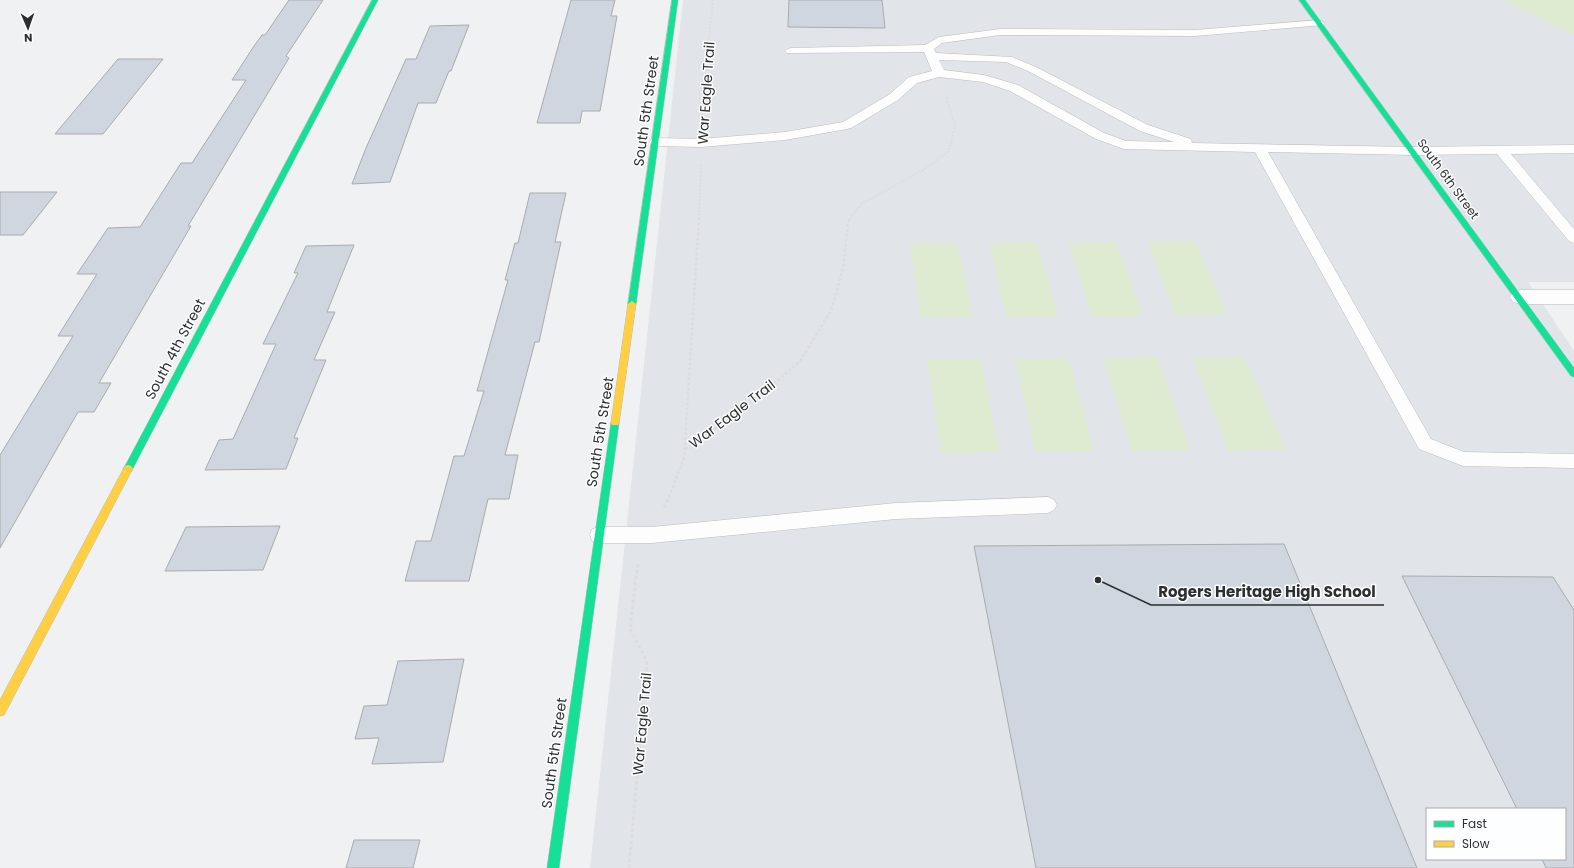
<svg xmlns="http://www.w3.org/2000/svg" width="1574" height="868" font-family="Poppins,sans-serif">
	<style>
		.built { fill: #e1e4e9; fill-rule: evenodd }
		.green { fill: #dfebd1 }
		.building { fill: #cfd6df; stroke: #aaabac }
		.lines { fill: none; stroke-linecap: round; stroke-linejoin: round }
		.lane-casing { stroke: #bbbcbd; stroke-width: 1 }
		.street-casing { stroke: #bbbcbd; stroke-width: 1 }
		.fast-casing { stroke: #bbbcbd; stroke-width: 1 }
		.slow-casing { stroke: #bbbcbd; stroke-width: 1 }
		.path-far2 { stroke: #dcddde; stroke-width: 2; stroke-dasharray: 2 1.5; stroke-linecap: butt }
		.path-far1 { stroke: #dcddde; stroke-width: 2.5; stroke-dasharray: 3 2; stroke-linecap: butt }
		.path { stroke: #dcddde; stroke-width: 3; stroke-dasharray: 3.5 2.5; stroke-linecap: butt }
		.lane { fill: #fdfdfd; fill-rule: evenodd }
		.street { fill: #fdfdfd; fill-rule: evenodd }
		.fast { fill: #16e098; fill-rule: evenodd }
		.slow { fill: #ffcf43; fill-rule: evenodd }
		.labels { text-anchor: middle; stroke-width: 3; stroke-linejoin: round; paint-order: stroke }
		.far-street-label { font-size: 12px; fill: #2d2e2e; stroke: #fdfeff }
		.street-label { font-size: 14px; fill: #2d2e2e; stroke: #fdfeff }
		.leader { fill: none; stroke: #2d2e2e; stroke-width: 1.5 }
		.callout-dot { fill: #2d2e2e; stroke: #fdfeff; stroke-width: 1.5 }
		.callout-label { font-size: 15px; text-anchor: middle; font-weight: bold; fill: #2d2e2e; stroke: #fdfeff; stroke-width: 3; stroke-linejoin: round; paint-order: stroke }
	</style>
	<rect width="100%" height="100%" fill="#f0f1f2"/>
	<!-- built -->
	<path class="built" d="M683,0H1574V282H1528L1574,351V868H590ZM1427,809H1565V859H1427Z"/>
	<!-- green -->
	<g class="green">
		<path d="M1504,0H1574V35Z"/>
		<path d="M1147,241H1195L1227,314L1176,315Z"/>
		<path d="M1037,242L1058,316L1006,317L990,243Z"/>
		<path d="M1069,242H1116L1143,316H1091Z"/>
		<path d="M910,243H958L972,317L921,318Z"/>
		<path d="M1157,357L1190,451H1132L1103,358Z"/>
		<path d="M1245,357L1286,450L1229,451L1192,358Z"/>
		<path d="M1069,358L1094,451L1036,452L1015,359Z"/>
		<path d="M927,359H981L999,452L941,453Z"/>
	</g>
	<!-- building -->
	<g class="building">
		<path d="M289,0H323L286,56L289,58L188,226H191L99,383H111L94,412H78L0,548V455L73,336H58L97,274H77L108,228L140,227L181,163H192L246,80H232L254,46L262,35H265Z"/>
		<path d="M571,0H615L611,16H617L600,111H582L580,123H537Z"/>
		<path d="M789,0H882L885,28L788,27Z"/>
		<path d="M469,25L451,71H449L436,103H418L390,182L352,184L366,148L406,59H416L430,26Z"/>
		<path d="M118,59H163L103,134H55Z"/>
		<path d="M0,192H57L23,235H0Z"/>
		<path d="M530,193H566L555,242H561L546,310L539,342H535L505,455H518L509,499H488L469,581H405L416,541H431L454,456H464L484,391H477L508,280H505L515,243H518Z"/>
		<path d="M354,245L327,312H335L314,360H326L294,438H298L286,469L205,470L219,440L233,439L276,344H263L298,273H294L306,246Z"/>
		<path d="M280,526L263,570L165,571L186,527Z"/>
		<path d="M1284,544L1417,868H1036L974,546Z"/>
		<path d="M1402,576L1553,577L1574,610V868H1546L1542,859H1565V809H1517Z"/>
		<path d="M464,659L443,762L372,764L379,738L355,739L364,706L387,705L398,661Z"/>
		<path d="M354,840H420L413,868H346Z"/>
	</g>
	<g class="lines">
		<defs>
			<g id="lane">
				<path d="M1319,20L1325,23L1323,25L1195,36L1000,35L942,43L934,49L936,53L1012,57L1036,67L1148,125L1191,139L1192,143L1413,147L1574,145V153L1511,154L1574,229V243L1569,241L1497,154L1413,155L1268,152L1431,439L1464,452L1574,454V468L1463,466L1419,449L1255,152L1124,149L1096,139L1010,91L983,82L939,77L917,83L898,100L851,128L847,129L785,140L701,147L656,146L651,145L650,142L651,139L656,138L701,139L785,132L843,122L890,94L909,77L932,71L924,52L787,53L785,51L787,49L791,48L925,45L939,37L1000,29L1195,30ZM939,60L1006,62L1028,71L1140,131L1174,142L1126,141L1104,133L1018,85L984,75L944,70Z"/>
				<path d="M1048,497L1054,500L1057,505L1054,510L1048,513L896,519L652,543H599L592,541L590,535L592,529L599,527H652L896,503Z"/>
			</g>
			<path id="street" d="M1520,290H1574V304H1520L1513,302L1510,297L1513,292Z"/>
			<g id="fast">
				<path d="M372,0H378L131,472H125L123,469L125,466Z"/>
				<path d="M672,0H678L636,304L632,307L628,304Z"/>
				<path d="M1299,0H1305L1574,368V377L1571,376Z"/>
				<path d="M615,419L618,421L619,423L559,868H547L611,423L612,421Z"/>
			</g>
			<g id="slow">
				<path d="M632,301L636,304L619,423L618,425H612L611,423L628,304Z"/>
				<path d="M128,465L131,466L133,469L131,472L4,715L0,716V700L125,466Z"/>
			</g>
		</defs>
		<!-- lane casing -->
		<use href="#lane" class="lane-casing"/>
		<!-- street casing -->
		<use href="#street" class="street-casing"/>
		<!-- fast casing -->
		<use href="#fast" class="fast-casing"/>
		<!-- slow casing -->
		<use href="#slow" class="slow-casing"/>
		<!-- path-far2 -->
		<g class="path-far2">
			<path d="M701,120L713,0"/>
			<path d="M699,219L701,165"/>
			<path d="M850,219L861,204L923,170L949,151L955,125L946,96"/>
		</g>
		<!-- path-far1 -->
		<g class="path-far1">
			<path d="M685,449L747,407L800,361L831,311L843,268L848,222L851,218"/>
			<path d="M667,502L684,458L699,218"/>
		</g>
		<!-- path -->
		<g class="path">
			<path d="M664,508L667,501"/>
			<path d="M629,868L647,662L630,629L637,568L640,562"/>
		</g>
		<!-- lane -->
		<use href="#lane" class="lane"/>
		<!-- street -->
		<use href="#street" class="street"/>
		<!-- fast -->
		<use href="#fast" class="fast"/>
		<!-- slow -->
		<use href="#slow" class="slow"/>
	</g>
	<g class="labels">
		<!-- far-street labels -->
		<g class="far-street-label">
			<text transform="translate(1448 179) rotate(54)" y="4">South 6th Street</text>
		</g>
		<!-- street labels -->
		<g class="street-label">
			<text transform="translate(706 93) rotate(-86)" y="5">War Eagle Trail</text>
			<text transform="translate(646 111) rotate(-82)" y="5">South 5th Street</text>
			<text transform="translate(175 349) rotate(-62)" y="5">South 4th Street</text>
			<text transform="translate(732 414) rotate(-37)" y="5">War Eagle Trail</text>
			<text transform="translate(600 432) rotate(-81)" y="5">South 5th Street</text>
			<text transform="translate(642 724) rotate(-85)" y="5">War Eagle Trail</text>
			<text transform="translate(554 753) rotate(-82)" y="5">South 5th Street</text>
		</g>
	</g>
	<!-- callouts -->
	<path class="leader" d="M1098 580L1151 605H1384"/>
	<circle class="callout-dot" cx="1098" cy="580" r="4"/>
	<g class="callout-label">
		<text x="1267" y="597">Rogers Heritage High School</text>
	</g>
	<!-- legend -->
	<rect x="1426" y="808" width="140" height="52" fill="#fdfeff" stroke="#aaabab"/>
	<rect x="1434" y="821" width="20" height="6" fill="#16e098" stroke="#aaabab"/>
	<text x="1462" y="828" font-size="12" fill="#2d2e2e">Fast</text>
	<rect x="1434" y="841" width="20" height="6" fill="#ffcf43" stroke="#aaabab"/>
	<text x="1462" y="848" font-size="12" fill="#2d2e2e">Slow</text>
	<!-- north arrow -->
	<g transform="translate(28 28) rotate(178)" stroke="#fdfeff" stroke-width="3" paint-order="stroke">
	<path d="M0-3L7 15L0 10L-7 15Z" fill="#2d2e2e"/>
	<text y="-6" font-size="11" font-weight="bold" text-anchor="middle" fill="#2d2e2e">N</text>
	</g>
</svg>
